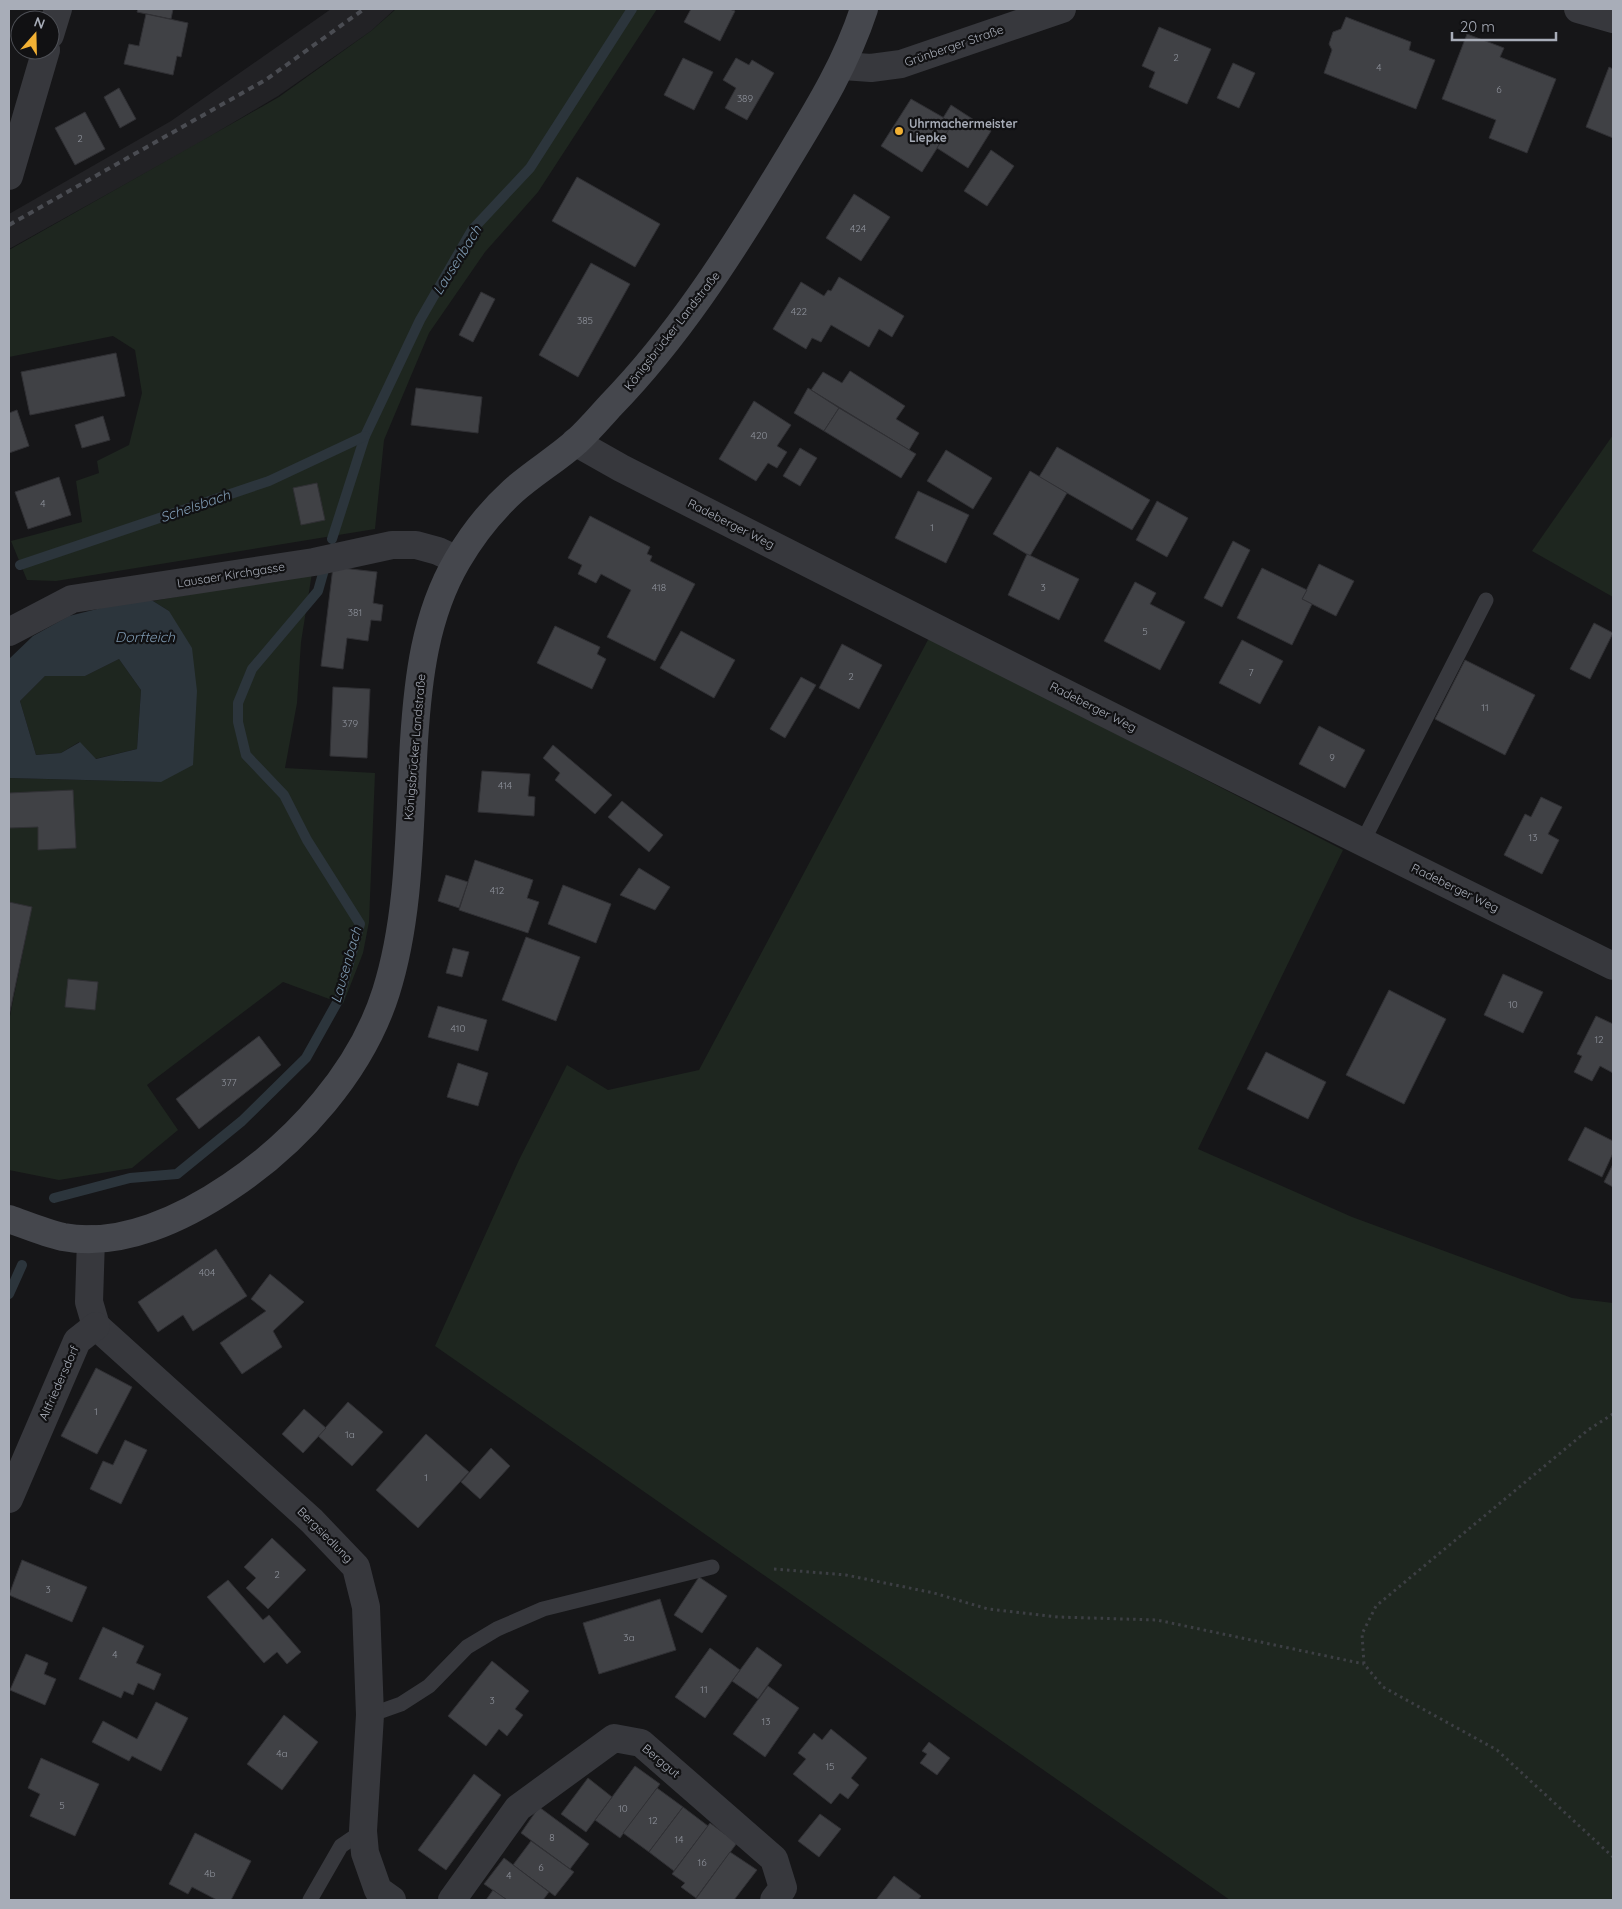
<svg xmlns="http://www.w3.org/2000/svg" width="1622" height="1909" font-family="Quicksand,sans-serif">
	<style>
		.built { fill: #222225 }
		.green { fill: #1e261f }
		.water { fill: #2c353c; fill-rule: evenodd }
		.lines { fill: none; stroke-linecap: round; stroke-linejoin: round }
		.stream { stroke: #2c353c; stroke-width: 10 }
		.building { fill: #404145; stroke: #303034 }
		.path { stroke: #3d3f44; stroke-width: 3; stroke-dasharray: 2.5 4; stroke-linecap: butt }
		.service { stroke: #37383d; stroke-width: 15 }
		.minor { stroke: #37383d; stroke-width: 28 }
		.tertiary { stroke: #37383d; stroke-width: 28 }
		.secondary { stroke: #45474d; stroke-width: 28 }
		.rail { stroke: #4a4c52; stroke-width: 4; stroke-dasharray: 6 5; stroke-linecap: butt }
		.poi-dot { fill: #f2b134; stroke: #111113; stroke-width: 2 }
		.labels { text-anchor: middle; stroke-width: 4.5; stroke-linejoin: round; paint-order: stroke }
		.number-label { font-size: 10px; fill: #8e929b }
		.street-label { font-size: 12px; fill: #a8adb8; stroke: #111113 }
		.poi-label { font-size: 12px; font-weight: bold; fill: #a8adb8; stroke: #111113; text-anchor: start }
		.water-label { font-size: 14px; font-style: italic; fill: #7f9bb3; stroke: #111113 }
	</style>
	<rect width="100%" height="100%" fill="#161618"/>
	<!-- built -->
	<path class="built" d="M331,9H395L371,31L278,96L194,146L9,249V214L171,121Z"/>
	<!-- green -->
	<g class="green">
		<path d="M396,9H657L538,192L485,252L429,333L384,440L375,529L56,581L27,580L11,541L82,522L76,481L99,473L97,461L129,445L142,393L135,350L113,336L9,357V250L279,97L371,31Z"/>
		<path d="M1613,435V597L1532,551Z"/>
		<path d="M312,573L301,642L297,703L285,768L375,773L369,922L363,953L343,1004L283,982L147,1085L178,1130L132,1168L59,1180L9,1170V1021L32,907L9,902V778L161,782L169,611L153,601Z"/>
		<path d="M929,638L1343,850L1198,1149L1352,1217L1572,1298L1613,1303V1900H1230L435,1346L519,1160L567,1065L608,1090L699,1070Z"/>
		<path d="M119,659L141,690L137,749L95,759L79,742L61,753L36,755L20,701L45,676H85Z"/>
	</g>
	<!-- water -->
	<path class="water" d="M129,601H153L169,611L192,648L197,691L193,765L161,782L9,778V659L33,636L69,616ZM119,659L141,690L137,749L96,759L80,742L61,753L36,755L20,701L45,676H85Z"/>
	<g class="lines">
		<!-- stream -->
		<g class="stream">
			<path d="M332,539L365,436L420,320L472,230L530,168L632,9"/>
			<path d="M20,565L269,481L365,436"/>
			<path d="M54,1198L130,1178L177,1174L242,1121L306,1058L339,999L360,924L307,840L284,795L246,755L238,722V703L252,669L318,591L324,570"/>
			<path d="M9,1294L22,1265"/>
		</g>
	</g>
	<!-- building -->
	<g class="building">
		<path d="M138,9H173L171,19L137,12Z"/>
		<path d="M691,9H729L735,11L720,41L684,22Z"/>
		<path d="M146,14L188,23L181,57L177,56L173,75L124,64L129,44L139,46Z"/>
		<path d="M1346,17L1411,42L1409,50L1435,60L1416,109L1324,73L1332,50L1329,44L1333,32L1341,29Z"/>
		<path d="M1159,27L1211,49L1187,104L1149,87L1155,72L1142,66Z"/>
		<path d="M1467,34L1504,48L1500,57L1556,79L1527,153L1489,138L1496,120L1442,99Z"/>
		<path d="M683,58L713,72L694,110L664,95Z"/>
		<path d="M736,58L749,65L752,60L774,73L747,120L725,108L736,88L723,80Z"/>
		<path d="M1233,63L1255,73L1239,108L1217,98Z"/>
		<path d="M1609,67L1613,69V138L1586,127Z"/>
		<path d="M119,88L136,119L120,128L104,97Z"/>
		<path d="M911,99L953,123L922,172L881,146Z"/>
		<path d="M951,105L991,131L968,168L937,148L953,123L943,118Z"/>
		<path d="M85,112L105,149L75,165L55,128Z"/>
		<path d="M991,150L1014,166L987,206L964,191Z"/>
		<path d="M577,177L660,224L635,267L552,221Z"/>
		<path d="M854,194L890,217L861,261L826,238Z"/>
		<path d="M591,263L630,284L578,377L539,355Z"/>
		<path d="M839,277L904,316L892,337L879,329L869,347L831,325L821,342L812,338L806,349L773,329L801,282L824,296L828,290L831,291Z"/>
		<path d="M481,292L495,299L473,342L459,335Z"/>
		<path d="M116,353L125,396L30,415L21,372Z"/>
		<path d="M850,371L905,406L896,419L919,433L909,450L811,390L823,372L842,383Z"/>
		<path d="M416,388L482,397L478,433L411,425Z"/>
		<path d="M808,388L839,408L824,431L794,413Z"/>
		<path d="M754,401L791,425L777,446L787,452L777,468L768,463L756,481L719,459Z"/>
		<path d="M839,408L916,454L901,478L824,431Z"/>
		<path d="M17,410L29,446L9,453V413Z"/>
		<path d="M103,416L110,440L82,448L75,425Z"/>
		<path d="M1057,447L1150,500L1132,530L1039,477Z"/>
		<path d="M800,448L817,458L800,486L783,476Z"/>
		<path d="M946,450L992,478L973,509L927,481Z"/>
		<path d="M1030,471L1067,493L1030,556L993,534Z"/>
		<path d="M59,477L71,515L28,529L15,492Z"/>
		<path d="M317,483L325,520L301,525L293,488Z"/>
		<path d="M918,491L969,515L946,563L895,538Z"/>
		<path d="M1157,501L1188,518L1167,557L1136,540Z"/>
		<path d="M590,516L650,547L647,554L652,556L650,561L695,584L655,661L607,637L631,590L601,574L596,583L578,574L582,565L568,558Z"/>
		<path d="M1233,541L1250,550L1222,607L1204,598Z"/>
		<path d="M1027,554L1079,579L1059,620L1008,595Z"/>
		<path d="M1319,564L1354,581L1336,616L1302,599Z"/>
		<path d="M333,567L377,572L373,603L383,605L381,621L371,620L368,641L347,638L343,669L321,666Z"/>
		<path d="M1262,568L1307,590L1302,599L1312,604L1292,645L1237,618Z"/>
		<path d="M1135,582L1156,593L1150,604L1185,622L1160,670L1104,641Z"/>
		<path d="M1594,623L1613,633L1590,679L1570,669Z"/>
		<path d="M555,626L600,647L597,654L606,659L592,689L537,663Z"/>
		<path d="M681,631L735,660L714,698L660,668Z"/>
		<path d="M1242,640L1283,661L1260,704L1219,683Z"/>
		<path d="M842,644L882,665L859,709L819,688Z"/>
		<path d="M1465,660L1535,695L1505,755L1435,719Z"/>
		<path d="M801,677L816,685L785,738L770,729Z"/>
		<path d="M333,687L370,689L367,758L330,756Z"/>
		<path d="M1319,726L1365,750L1345,788L1299,764Z"/>
		<path d="M553,745L612,795L595,814L555,780L560,773L543,758Z"/>
		<path d="M482,771L530,774L528,796L535,797L534,816L478,812Z"/>
		<path d="M73,790L76,848L38,850V827L9,828V793Z"/>
		<path d="M1541,797L1562,807L1548,834L1559,840L1542,874L1504,855L1525,814L1531,817Z"/>
		<path d="M622,801L663,835L649,852L608,817Z"/>
		<path d="M475,860L533,880L527,898L539,902L528,933L459,910Z"/>
		<path d="M639,868L670,887L655,910L620,895Z"/>
		<path d="M446,875L468,882L459,908L438,901Z"/>
		<path d="M563,885L611,904L596,943L548,924Z"/>
		<path d="M9,902L32,907L9,1016Z"/>
		<path d="M526,937L580,957L556,1021L502,1000Z"/>
		<path d="M453,948L469,952L462,977L446,973Z"/>
		<path d="M1503,974L1543,992L1523,1033L1484,1015Z"/>
		<path d="M68,979L98,982L95,1010L65,1007Z"/>
		<path d="M1389,990L1446,1019L1404,1104L1346,1075Z"/>
		<path d="M438,1006L487,1020L478,1051L428,1037Z"/>
		<path d="M1596,1016L1613,1024V1073L1600,1066L1592,1081L1574,1072L1582,1056L1577,1054Z"/>
		<path d="M259,1036L281,1065L199,1129L176,1099Z"/>
		<path d="M1266,1052L1326,1082L1308,1119L1247,1089Z"/>
		<path d="M458,1063L488,1073L478,1106L447,1097Z"/>
		<path d="M1585,1127L1613,1141V1153L1602,1177L1568,1160Z"/>
		<path d="M1613,1164V1187L1604,1182Z"/>
		<path d="M216,1249L247,1296L193,1331L183,1315L158,1332L138,1302Z"/>
		<path d="M270,1274L304,1302L273,1331L282,1347L242,1374L220,1343L266,1311L251,1299Z"/>
		<path d="M96,1368L132,1387L97,1454L61,1436Z"/>
		<path d="M348,1402L383,1432L352,1466L318,1436Z"/>
		<path d="M304,1409L326,1428L303,1453L282,1434Z"/>
		<path d="M426,1434L469,1472L418,1528L376,1490Z"/>
		<path d="M125,1440L147,1450L121,1504L90,1489L103,1461L113,1465Z"/>
		<path d="M491,1448L510,1466L480,1499L461,1482Z"/>
		<path d="M272,1538L306,1570L268,1609L246,1588L256,1578L244,1567Z"/>
		<path d="M22,1560L87,1587L72,1622L9,1595Z"/>
		<path d="M699,1577L727,1596L702,1633L674,1615Z"/>
		<path d="M228,1580L263,1620L269,1615L301,1652L287,1664L277,1652L264,1663L207,1597Z"/>
		<path d="M660,1599L676,1650L599,1674L583,1623Z"/>
		<path d="M103,1627L144,1646L136,1663L161,1674L154,1690L138,1683L133,1695L124,1691L121,1698L79,1679Z"/>
		<path d="M757,1647L782,1665L758,1699L732,1681Z"/>
		<path d="M710,1648L740,1670L705,1718L675,1697Z"/>
		<path d="M26,1654L48,1663L44,1674L56,1679L45,1705L10,1690Z"/>
		<path d="M492,1661L529,1691L515,1709L523,1715L507,1736L499,1729L486,1746L448,1716Z"/>
		<path d="M768,1686L799,1708L765,1757L733,1734Z"/>
		<path d="M156,1702L188,1718L161,1771L132,1756L129,1761L92,1742L103,1721L137,1739Z"/>
		<path d="M284,1715L318,1742L282,1790L247,1764Z"/>
		<path d="M831,1729L867,1758L851,1778L859,1785L848,1799L840,1793L831,1804L793,1774L806,1759L798,1753L814,1733L822,1740Z"/>
		<path d="M929,1742L950,1758L937,1775L920,1763L927,1754L922,1751Z"/>
		<path d="M41,1758L99,1784L75,1836L30,1816L40,1794L28,1788Z"/>
		<path d="M635,1766L660,1784L620,1838L595,1820Z"/>
		<path d="M474,1774L501,1795L446,1870L418,1850Z"/>
		<path d="M588,1778L612,1797L586,1832L561,1814Z"/>
		<path d="M657,1788L683,1807L649,1852L623,1833Z"/>
		<path d="M539,1807L589,1844L570,1869L521,1833Z"/>
		<path d="M683,1807L708,1826L674,1871L649,1852Z"/>
		<path d="M820,1814L841,1829L819,1857L798,1841Z"/>
		<path d="M710,1823L737,1843L696,1898L681,1887L685,1883L672,1874Z"/>
		<path d="M195,1833L251,1861L231,1900H217L192,1887L188,1894L169,1884Z"/>
		<path d="M531,1841L574,1872L555,1896L513,1865Z"/>
		<path d="M730,1852L757,1870L734,1900H695Z"/>
		<path d="M504,1858L549,1892L543,1900H507L484,1884Z"/>
		<path d="M894,1876L921,1896L918,1900H876Z"/>
		<path d="M493,1890L507,1900H486Z"/>
	</g>
	<g class="lines">
		<!-- path -->
		<g class="path">
			<path d="M1613,1414L1588,1430L1376,1606L1362,1634L1364,1664L1383,1687L1497,1750L1613,1857"/>
			<path d="M774,1569L846,1575L934,1593L988,1609L1058,1617L1157,1620L1364,1664"/>
		</g>
		<!-- service -->
		<g class="service">
			<path d="M1362,843L1486,600"/>
			<path d="M370,1715L401,1704L429,1686L467,1647L497,1629L543,1609L712,1567"/>
			<path d="M310,1900L341,1846L363,1831"/>
		</g>
		<!-- minor -->
		<g class="minor">
			<path d="M50,35L58,9"/>
			<path d="M9,176L46,50"/>
			<path d="M9,632L72,599L314,562L392,545H416L438,551L457,560"/>
			<path d="M91,1239L89,1302L96,1326"/>
			<path d="M96,1326L312,1521L356,1567L366,1607L370,1715L363,1831L365,1853L378,1890L392,1900"/>
			<path d="M9,1499L77,1341L96,1326"/>
			<path d="M452,1900L518,1808L614,1738L641,1743L774,1859L783,1888L774,1900"/>
		</g>
		<!-- tertiary -->
		<g class="tertiary">
			<path d="M1578,9L1613,19"/>
			<path d="M843,66L871,68L901,64L1062,9"/>
			<path d="M575,442L621,468C951,636 1281,803 1613,966"/>
		</g>
		<!-- secondary -->
		<path class="secondary" d="M9,1219C26,1225 45,1233 63,1237C121,1248 184,1218 231,1186C298,1141 361,1071 386,992C411,913 409,824 414,741C418,679 425,616 457,561C472,535 491,511 513,491C533,473 557,459 577,441C589,430 600,417 611,405C677,337 729,256 778,175C811,120 844,70 864,9"/>
		<!-- rail -->
		<path class="rail" d="M9,225L267,79L364,9"/>
	</g>
	<!-- markers -->
	<circle class="poi-dot" cx="899" cy="131" r="5"/>
	<g class="labels">
		<!-- number labels -->
		<g class="number-label">
			<text x="1176" y="61">2</text>
			<text x="1379" y="71">4</text>
			<text x="1499" y="93">6</text>
			<text x="745" y="102">389</text>
			<text x="80" y="142">2</text>
			<text x="858" y="232">424</text>
			<text x="799" y="315">422</text>
			<text x="585" y="324">385</text>
			<text x="759" y="439">420</text>
			<text x="43" y="507">4</text>
			<text x="932" y="531">1</text>
			<text x="659" y="591">418</text>
			<text x="1043" y="591">3</text>
			<text x="355" y="616">381</text>
			<text x="1145" y="635">5</text>
			<text x="1251" y="676">7</text>
			<text x="851" y="680">2</text>
			<text x="1485" y="711">11</text>
			<text x="350" y="727">379</text>
			<text x="1332" y="761">9</text>
			<text x="505" y="789">414</text>
			<text x="1533" y="841">13</text>
			<text x="497" y="894">412</text>
			<text x="1513" y="1008">10</text>
			<text x="458" y="1032">410</text>
			<text x="1599" y="1043">12</text>
			<text x="229" y="1086">377</text>
			<text x="207" y="1276">404</text>
			<text x="96" y="1415">1</text>
			<text x="350" y="1438">1a</text>
			<text x="426" y="1481">1</text>
			<text x="277" y="1578">2</text>
			<text x="48" y="1593">3</text>
			<text x="629" y="1641">3a</text>
			<text x="115" y="1658">4</text>
			<text x="704" y="1693">11</text>
			<text x="492" y="1704">3</text>
			<text x="766" y="1725">13</text>
			<text x="282" y="1757">4a</text>
			<text x="830" y="1770">15</text>
			<text x="62" y="1809">5</text>
			<text x="623" y="1812">10</text>
			<text x="653" y="1824">12</text>
			<text x="552" y="1841">8</text>
			<text x="679" y="1843">14</text>
			<text x="702" y="1866">16</text>
			<text x="541" y="1871">6</text>
			<text x="210" y="1877">4b</text>
			<text x="509" y="1879">4</text>
		</g>
		<!-- street labels -->
		<g class="street-label">
			<text transform="translate(954 46) rotate(-19)" y="4">Grünberger Straße</text>
			<text transform="translate(672 331) rotate(-52)" y="4">Königsbrücker Landstraße</text>
			<text transform="translate(731 524) rotate(27)" y="4">Radeberger Weg</text>
			<text transform="translate(231 575) rotate(-9)" y="4">Lausaer Kirchgasse</text>
			<text transform="translate(1093 707) rotate(27)" y="4">Radeberger Weg</text>
			<text transform="translate(415 747) rotate(-85)" y="4">Königsbrücker Landstraße</text>
			<text transform="translate(1455 888) rotate(26)" y="4">Radeberger Weg</text>
			<text transform="translate(59 1383) rotate(-66)" y="4">Altfriedersdorf</text>
			<text transform="translate(325 1535) rotate(45)" y="4">Bergsiedlung</text>
			<text transform="translate(661 1761) rotate(40)" y="4">Berggut</text>
		</g>
		<!-- poi labels -->
		<g class="poi-label">
			<text x="909" y="128">Uhrmachermeister<tspan x="909" dy="14">Liepke</tspan></text>
		</g>
		<!-- water labels -->
		<g class="water-label">
			<text transform="translate(457 260) rotate(-58)" y="5">Lausenbach</text>
			<text transform="translate(195 506) rotate(-19)" y="5">Schelsbach</text>
			<text x="145" y="642">Dorfteich</text>
			<text transform="translate(346 965) rotate(-74)" y="5">Lausenbach</text>
		</g>
	</g>
	<!-- border -->
	<rect width="1622" height="1909" fill="none" stroke="#a8adb8" stroke-width="20"/>
	<!-- north arrow -->
	<g transform="translate(35 35) rotate(20)"><circle r="24" fill="#111113" stroke="#4d4f55"/>
	<path d="M0-4L9 19L0 12L-9 19Z" fill="#f2b134"/>
	<text y="-8" font-size="14" font-weight="bold" text-anchor="middle" fill="#a8adb8">N</text>
	</g>
	<!-- scale -->
	<path d="M1452 32v8h104v-8" fill="none" stroke="#a8adb8" stroke-width="2.5"/>
	<text x="1460" y="32" font-size="15" fill="#a8adb8" stroke="#111113" stroke-width="4" paint-order="stroke">20 m</text>
</svg>
